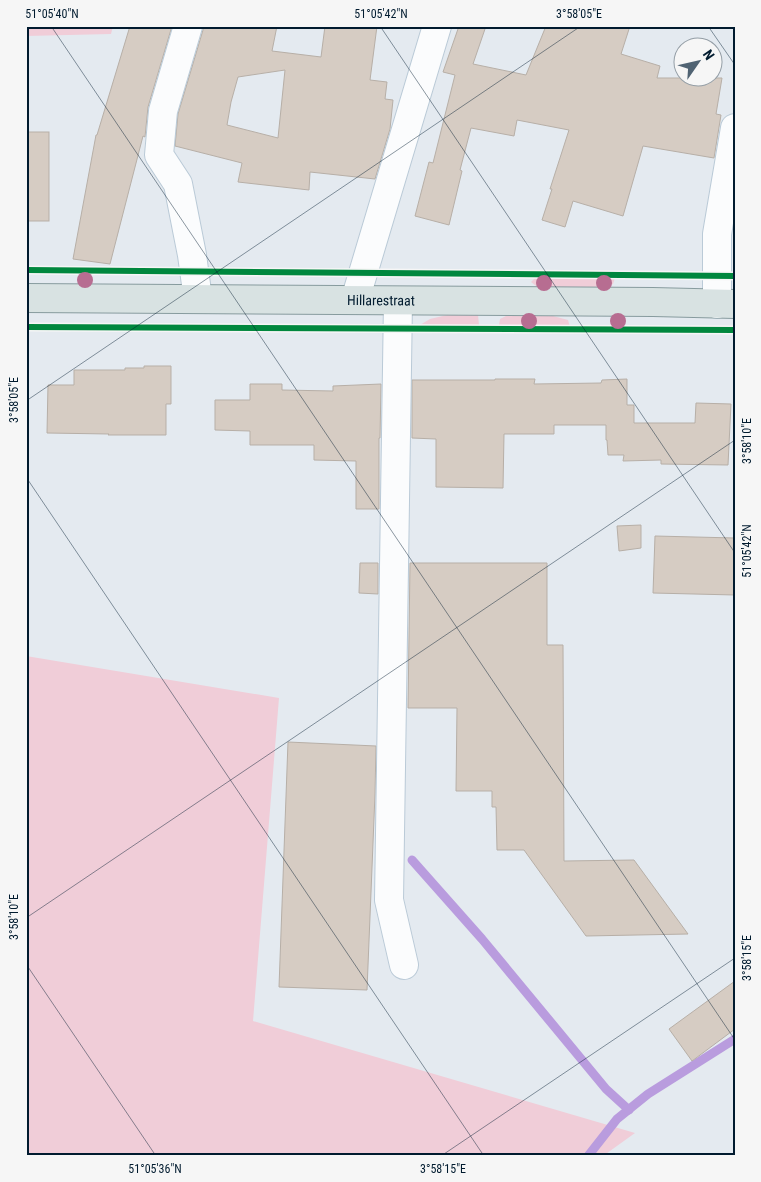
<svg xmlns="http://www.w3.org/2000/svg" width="761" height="1182" font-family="'Roboto Condensed',sans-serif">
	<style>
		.green { fill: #f0cdd8 }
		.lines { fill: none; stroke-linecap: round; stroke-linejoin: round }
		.stream { stroke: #b99cde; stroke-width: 9 }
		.building { fill: #d6ccc3; stroke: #b7afa7; fill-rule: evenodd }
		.minor-casing { stroke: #bacad7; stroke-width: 30 }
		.major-casing { stroke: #879b9e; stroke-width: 30 }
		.minor { stroke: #fbfcfd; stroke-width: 28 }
		.major { stroke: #d8e2e2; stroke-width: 28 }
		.cycleway-casing { stroke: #f6f6f6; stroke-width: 9 }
		.cycleway { stroke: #00873e; stroke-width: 6 }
		.tree { fill: #b76d91 }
		.ticks { fill: none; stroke: #011b2f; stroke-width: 1; stroke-opacity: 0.45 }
		.labels { text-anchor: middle; stroke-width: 5; stroke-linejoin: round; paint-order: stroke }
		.street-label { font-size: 14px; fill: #011b2f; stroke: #f6f6f6 }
		.neatline { fill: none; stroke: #011b2f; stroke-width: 2 }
		.ticks-label { font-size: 12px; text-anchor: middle; fill: #011b2f }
	</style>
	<rect width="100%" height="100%" fill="#e4eaf0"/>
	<!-- green -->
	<g class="green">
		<path d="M26,26H113L111,34L26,36Z"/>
		<path d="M535,278H615L613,284L605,288L540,289L531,282Z"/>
		<path d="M447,315H478L479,325H420L430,319Z"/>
		<path d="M506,316H553L568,320L570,327L502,326L499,325L500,319Z"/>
		<path d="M26,656L279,698L253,1021L635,1133L603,1156H26Z"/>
	</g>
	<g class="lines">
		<!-- stream -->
		<g class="stream">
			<path d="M412,860L482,939L606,1089L629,1110"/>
			<path d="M588,1156L617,1119L648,1094L735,1039"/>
		</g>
	</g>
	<!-- building -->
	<g class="building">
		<path d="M130,26H172L148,107L145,137L143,136L110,264L73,259L96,135H97Z"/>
		<path d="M203,26H277L272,51L321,57L325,26H377L370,80L387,82L385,99L393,100L390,129L375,179L310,172L309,190L238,182L242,163L175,146L178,114L203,30ZM285,70L278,138L227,125L231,102L238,77Z"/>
		<path d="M459,26H486L473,64L526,75L546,26H630L621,54L660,66L657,78H722L716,114L721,115L714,158L643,146L623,216L573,201L565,227L542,220L552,189H550L569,130L517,120L514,136L471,128L460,170L462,171L449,225L415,216L429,162L433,163L455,75L443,72Z"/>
		<rect x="26" y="132" width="23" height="89"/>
		<path d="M144,366H171V404H166V435H108L109,434L47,433L48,385H74V370H125V368H144Z"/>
		<path d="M495,379H535L534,384L601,383L602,380L627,379V405H634V423H695L696,403L731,404L728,465L661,464V460L623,461L624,455H608L607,440H606V425H554V434H504L503,488L436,487V439L412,438V380H495Z"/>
		<path d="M250,384H282V390L333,391V386L381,384L380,438H379V509H356V461L314,460V445H250V431L215,430V400H250Z"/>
		<path d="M641,525V548L619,551L617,526Z"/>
		<path d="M655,536L735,538V595L653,593Z"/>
		<path d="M360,563H378V594L359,593Z"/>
		<path d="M410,563H547V645H563L564,861L634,860L688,934L586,936L524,850H497L496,807H492V791H456L457,708H408Z"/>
		<path d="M288,742L376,746L375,794L367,990L279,987Z"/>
		<path d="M735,981V1029L692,1061L669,1029Z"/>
	</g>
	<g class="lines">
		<defs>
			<g id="minor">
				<path d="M188,26L163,111L159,155L178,184L192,255L198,299"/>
				<path d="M355,300L437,26"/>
				<path d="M398,301L389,900L404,965"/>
				<path d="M717,304V234L735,128"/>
			</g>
			<g id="major">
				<path id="s1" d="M26,298L653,302L735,304"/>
			</g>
		</defs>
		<!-- minor casing -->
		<use href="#minor" class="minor-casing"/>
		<!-- major casing -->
		<use href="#major" class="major-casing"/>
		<!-- minor -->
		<use href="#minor" class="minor"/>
		<!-- major -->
		<use href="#major" class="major"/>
		<defs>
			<g id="cycleway">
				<path d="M26,270L735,276"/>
				<path d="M26,327L735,330"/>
			</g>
		</defs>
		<!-- cycleway casing -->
		<use href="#cycleway" class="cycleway-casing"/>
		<!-- cycleway -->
		<use href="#cycleway" class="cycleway"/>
	</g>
	<!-- trees -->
	<g class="tree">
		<circle cx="85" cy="280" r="8"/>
		<circle cx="544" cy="283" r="8"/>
		<circle cx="604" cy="283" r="8"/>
		<circle cx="529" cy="321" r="8"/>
		<circle cx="618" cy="321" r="8"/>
	</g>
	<!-- ticks -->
	<path class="ticks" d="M51,26L735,1040M380,26L735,553M708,26L735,65M26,401L581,26M26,477L484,1156M26,918L735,440M26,964L156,1156M441,1156L735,958"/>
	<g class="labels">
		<!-- street labels -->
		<g class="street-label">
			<text dy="5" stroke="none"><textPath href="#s1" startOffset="355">Hillarestraat</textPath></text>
		</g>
	</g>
	<!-- border -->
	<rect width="761" height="1182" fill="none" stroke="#f6f6f6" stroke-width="55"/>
	<!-- north arrow -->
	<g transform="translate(698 62) rotate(56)"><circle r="24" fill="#f6f6f6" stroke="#949ea6"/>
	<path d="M0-4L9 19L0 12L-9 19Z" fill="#506373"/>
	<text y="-8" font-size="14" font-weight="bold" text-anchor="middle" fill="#011b2f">N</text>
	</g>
	<rect x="28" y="28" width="706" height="1126" class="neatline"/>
	<g class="ticks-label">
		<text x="52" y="18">51°05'40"N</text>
		<text x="381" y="18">51°05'42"N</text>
		<text x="579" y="18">3°58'05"E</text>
		<text transform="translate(14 400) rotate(-90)" y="4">3°58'05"E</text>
		<text transform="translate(747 441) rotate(-90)" y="4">3°58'10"E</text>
		<text transform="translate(747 551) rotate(-90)" y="4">51°05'42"N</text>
		<text transform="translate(14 917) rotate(-90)" y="4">3°58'10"E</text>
		<text transform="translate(747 958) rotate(-90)" y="4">3°58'15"E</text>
		<text x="155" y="1173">51°05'36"N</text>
		<text x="443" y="1173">3°58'15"E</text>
	</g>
</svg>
